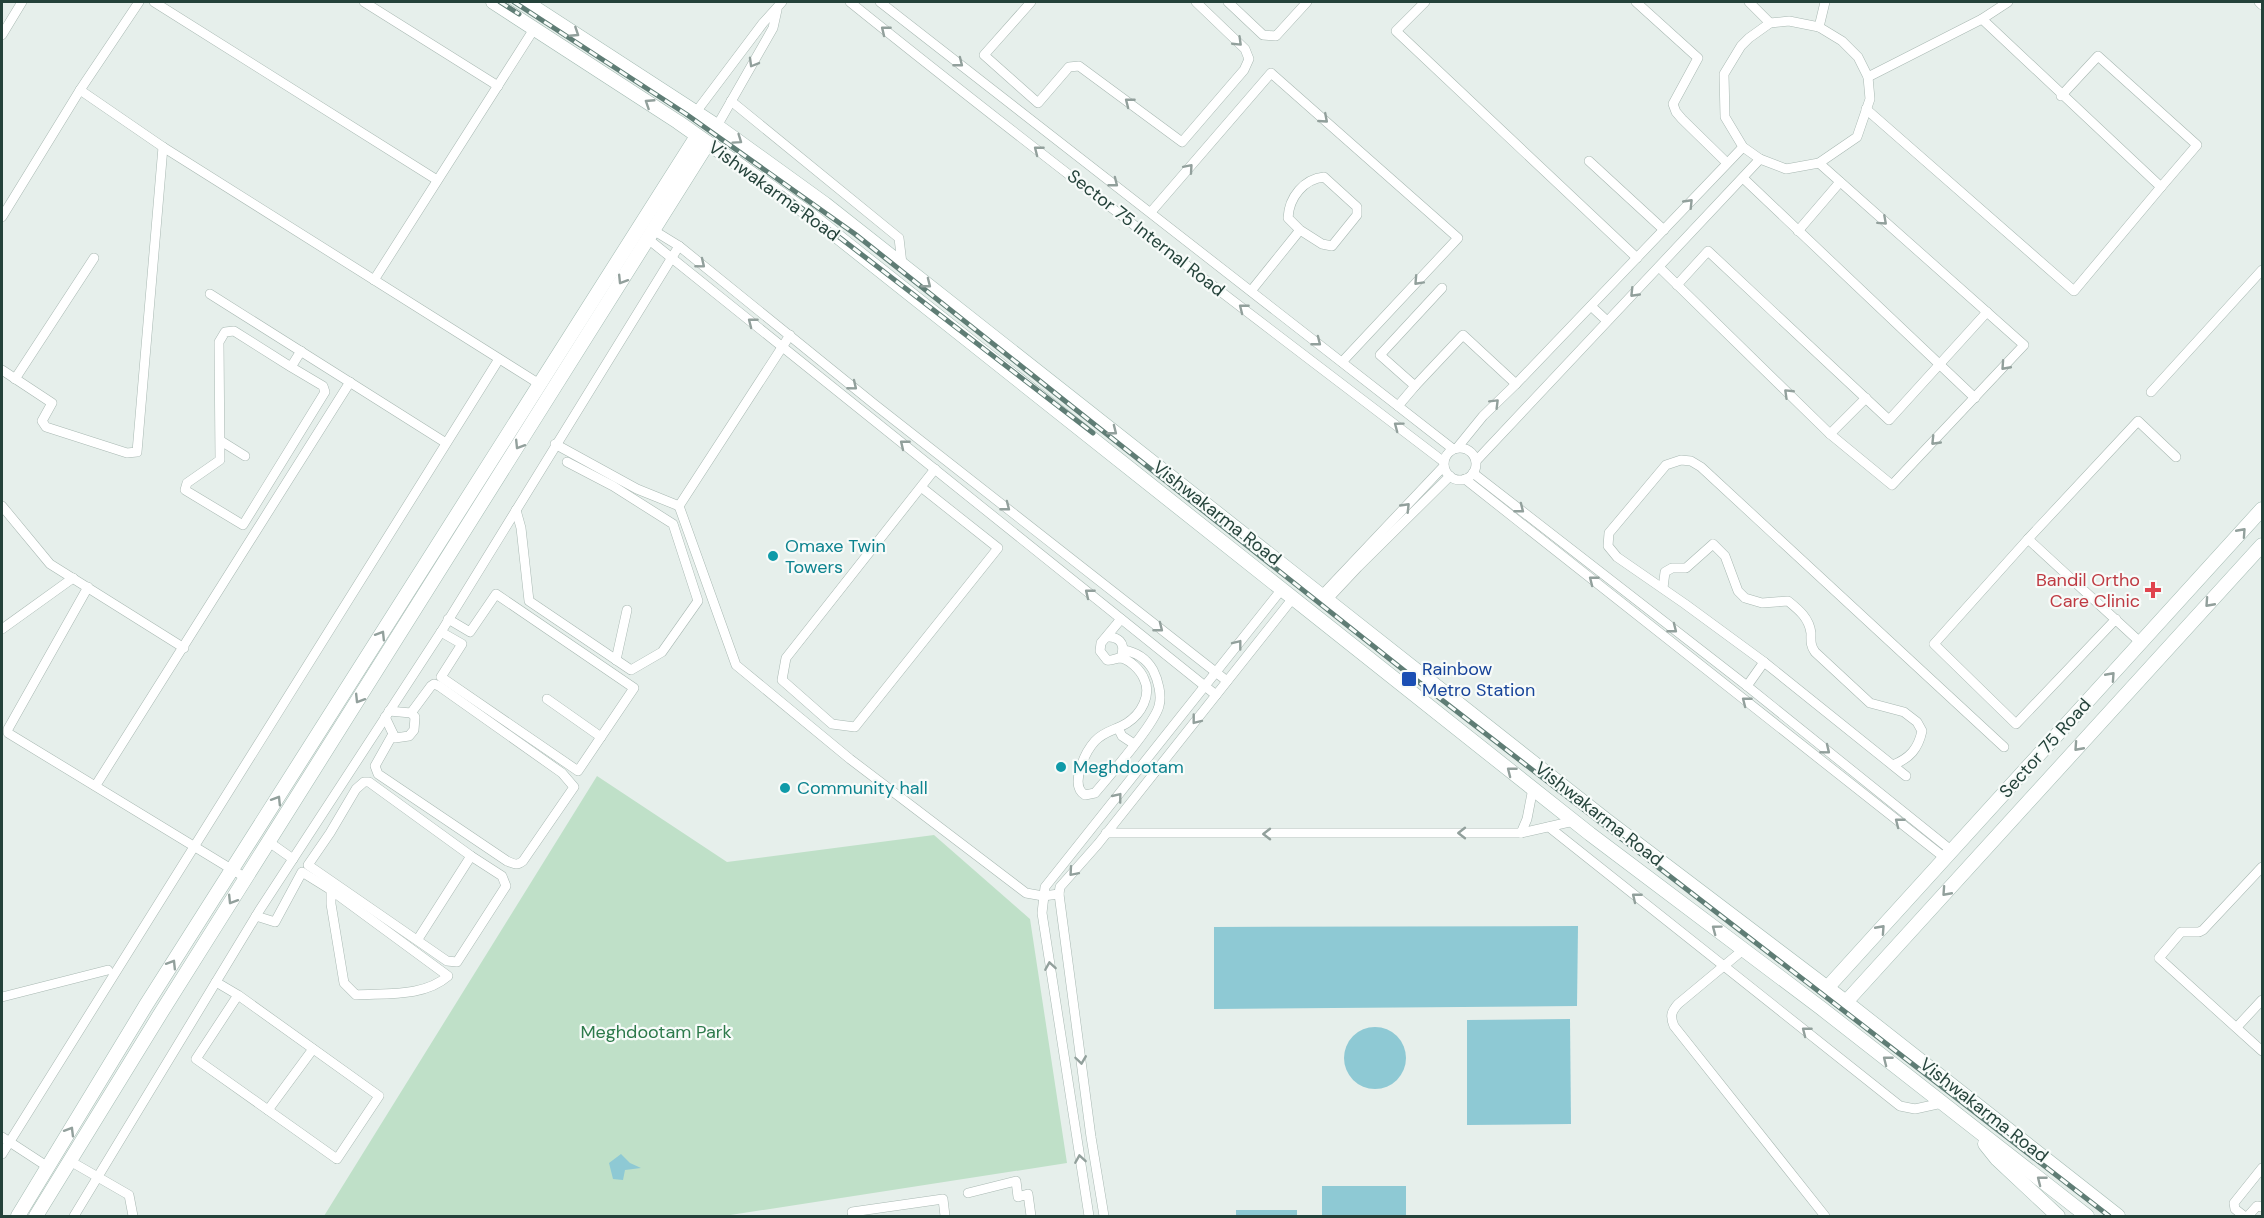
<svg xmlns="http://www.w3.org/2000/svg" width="2264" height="1218" font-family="'DM Sans',sans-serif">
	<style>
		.green { fill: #bfe0c8 }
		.water { fill: #8ec9d4 }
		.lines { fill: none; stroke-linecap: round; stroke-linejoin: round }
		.street-casing { stroke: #a8b8b2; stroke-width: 10 }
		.secondary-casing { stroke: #a4bbb3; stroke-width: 15 }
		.street { stroke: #fff; stroke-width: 9 }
		.secondary { stroke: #fff; stroke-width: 14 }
		.rail-casing { stroke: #5f7d75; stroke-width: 5 }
		.rail { stroke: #f7fbf9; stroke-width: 3; stroke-dasharray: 9; stroke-linecap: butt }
		.oneway { stroke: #92a09c }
		.culture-dot { fill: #0f9aa8; stroke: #f7fbf9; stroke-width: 2 }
		.health-dot { fill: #e0444e; stroke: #f7fbf9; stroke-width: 2 }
		.transit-dot { fill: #1a4fb4; stroke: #f7fbf9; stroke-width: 2 }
		.labels { text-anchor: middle; stroke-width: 4.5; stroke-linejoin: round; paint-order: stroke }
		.street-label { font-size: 18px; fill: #24423a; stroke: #f7fbf9 }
		.culture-label { font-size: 18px; fill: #0d838f; stroke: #f7fbf9; text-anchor: start }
		.health-label { font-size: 18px; fill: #be3a42; stroke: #f7fbf9; text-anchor: end }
		.transit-label { font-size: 18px; fill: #164399; stroke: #f7fbf9; text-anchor: start }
		.park-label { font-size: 18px; fill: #2d7a4b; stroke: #f7fbf9 }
	</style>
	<rect width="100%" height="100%" fill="#e6efeb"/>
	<!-- green -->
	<path class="green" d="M597,776L727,862L934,835L1030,919L1067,1163L724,1216H324Z"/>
	<!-- water -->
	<g class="water">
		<path d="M1578,926L1577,1006L1214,1009V927Z"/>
		<path d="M1570,1019L1571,1124L1467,1125V1020Z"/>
		<circle cx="1375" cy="1058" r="31"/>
		<path d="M621,1154L630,1163L641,1168L625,1170L623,1180L613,1179L609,1163Z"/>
		<rect x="1322" y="1186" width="84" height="30"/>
		<rect x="1236" y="1210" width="61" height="6"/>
	</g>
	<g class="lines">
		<defs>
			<g id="street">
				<path d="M154,2L437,180"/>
				<path d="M364,2L498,86"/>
				<path d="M850,2C1045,159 1245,310 1444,462"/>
				<path d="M880,2L1453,449"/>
				<path d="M1031,2L984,55L1038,103L1069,67L1079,66L1182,142L1244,70L1249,59L1245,49L1196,2"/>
				<path d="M1228,2L1263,35L1276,36L1307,2"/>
				<path d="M1425,2L1396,31L1637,258"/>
				<path d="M1636,2L1698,58L1673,104L1676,112L1682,119L1727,163"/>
				<path d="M1749,2L1770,23"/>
				<path d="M2259,2L2262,5"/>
				<path d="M1789,21L1819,27L1842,41L1858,57L1868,77L1870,99L1857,137L1819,163L1786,169L1760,159L1743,147L1725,117L1724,74L1741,46L1749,38L1770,23Z"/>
				<path d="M1819,27L1825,2"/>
				<path d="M2,35L22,2"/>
				<path d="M1868,77L1982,19L2008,2"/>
				<path d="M80,90L163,147L541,385"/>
				<path d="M2061,96L2098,56L2197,145L2161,187"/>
				<path d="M731,101L899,238L902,264"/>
				<path d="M1866,109L2074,291L2161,187L1982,19"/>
				<path d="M696,112L763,23L782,2"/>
				<path d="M717,126L773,28L777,10"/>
				<path d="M1589,161L1664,230"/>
				<path d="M1743,178L1975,398"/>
				<path d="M1151,212L1271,73L1458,238L1342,362"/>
				<path d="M2,217L80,90L139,2"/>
				<path d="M653,230L679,246L874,404L1227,681"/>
				<path d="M1798,231L1840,182"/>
				<path d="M648,239L1216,695"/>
				<path d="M1659,267L1830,434L1892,485L2024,345L1819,163"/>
				<path d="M374,280L534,29"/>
				<path d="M1677,285L1708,251L1889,420L1987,312"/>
				<path d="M1442,288L1380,355L1415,386L1463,335L1516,384"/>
				<path d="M1251,291L1300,230L1288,218C1289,197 1304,179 1324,177L1357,207V215L1332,246L1322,244L1300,230"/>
				<path d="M210,294L446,443"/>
				<path d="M1591,306L1607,321"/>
				<path d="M790,335L679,506L736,665L850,759L1026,893L1043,896L1059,894"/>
				<path d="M291,367L234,331L225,332L219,342L220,460L187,483L185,490L243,525L325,392L323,386L291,367L301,351"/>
				<path d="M2,370L52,403L42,421L46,427L127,453L137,452L163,147"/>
				<path d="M15,379L94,258"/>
				<path d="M2151,392L2262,270"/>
				<path d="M1398,406L1415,386"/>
				<path d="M1830,434L1866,398"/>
				<path d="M221,441L245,456"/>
				<path d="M555,444L637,489L679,506"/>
				<circle cx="1460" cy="464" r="16"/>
				<path d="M1457,448L1483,416L1516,384L1743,147"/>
				<path d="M1476,461L1760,159"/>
				<path d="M1473,473L1747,686L1952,851"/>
				<path d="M1465,479L1945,858"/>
				<path d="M921,487L998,548L855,727L832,724L782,680L786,658L935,469"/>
				<path d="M2,506L50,564L184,648"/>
				<path d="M516,510L521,528L529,601L631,670L662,652L698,601L673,524L613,486L567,462"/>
				<path d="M2028,539L2138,421L2176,457"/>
				<path d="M88,587L8,729V733L246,878"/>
				<path d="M1663,588L1665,572L1672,568H1686L1713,544L1725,556L1738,591L1745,598L1762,603L1788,601C1799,610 1809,618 1811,633C1811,640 1810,645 1815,652L1870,703L1904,712L1917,722L1922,731C1918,749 1910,758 1893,765"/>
				<path d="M1322,595L1444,466"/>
				<path d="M1328,599L1358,567L1450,476"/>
				<path d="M1121,619L1101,643L1100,651L1107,660C1112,661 1116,658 1120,658C1130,659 1141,671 1144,679C1152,695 1141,714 1127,723C1116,730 1104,731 1095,741C1085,752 1069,786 1085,795L1095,793C1110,775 1154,725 1159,706C1162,695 1158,680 1153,670C1146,658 1136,652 1123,650"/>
				<path d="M2116,619L2016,724L1934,644L2028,539L2141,643"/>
				<path d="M2,629L73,578"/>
				<path d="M441,632L462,644L441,677L578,771L634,688L496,594L470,632L448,619"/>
				<path d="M1107,637C1118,636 1125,643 1122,654"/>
				<path d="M616,660L627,610"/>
				<path d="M1747,686L1764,662"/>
				<path d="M547,699L601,737"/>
				<path d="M385,717L395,738L409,736L414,730L415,717L411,713L389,711"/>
				<path d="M1118,728L1122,736L1134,744"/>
				<path d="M393,734L375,766L378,774L507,861C514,864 517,866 523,861L574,787L562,773L439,686L434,684L431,686L411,713"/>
				<path d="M1906,776L1764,662L1685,604L1617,557L1608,546L1609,533L1666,465L1681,460L1691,461L1701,467L2004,747"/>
				<path d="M364,782H369L471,856L502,876L506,886L457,962L447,961L308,865L330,833L356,789Z"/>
				<path d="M96,785L350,382"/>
				<path d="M1549,827L1900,1106L1915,1109L1942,1103"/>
				<path d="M1106,833H1521L1574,821"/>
				<path d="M1521,833L1527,819L1533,788"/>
				<path d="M269,842L293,859"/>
				<path d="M2262,867L2203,930L2199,932H2181L2159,958L2262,1051"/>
				<path d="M256,916L275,922L302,872L331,890L448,976C424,997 387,993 356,995L344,983L331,904V890"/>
				<path d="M418,939L471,856"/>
				<path d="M1743,950L1678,1004C1671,1012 1670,1016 1674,1026L1825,1216"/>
				<path d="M216,982L238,995L379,1096L337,1159L196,1059L238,995"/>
				<path d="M2,997L108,970"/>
				<path d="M2237,1027L2262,1000"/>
				<path d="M268,1110L313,1049"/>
				<path d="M2,1137L48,1167"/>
				<path d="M2,1154L499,359"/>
				<path d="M70,1161L129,1195L133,1216"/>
				<path d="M968,1193L1016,1181L1018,1197L1028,1194L1031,1216"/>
				<path d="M74,1216L259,911L441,632L679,246"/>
				<path d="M853,1216L852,1212L943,1199L945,1216"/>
				<path d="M1089,1216L1042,913L1045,887L1282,589"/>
				<path d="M1104,1216L1091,1137L1059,894L1060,887L1098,844L1293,598"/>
				<path d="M2244,1216L2235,1209L2234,1203L2262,1168"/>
				<path d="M2248,1216L2257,1206L2262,1207"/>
			</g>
			<g id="secondary">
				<path d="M493,2L678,122L813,217L1590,834L1821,1008L2087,1216"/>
				<path d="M526,2L717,126L825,204L1606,820L1846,1002L2118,1216"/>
				<path d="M1827,988L2262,509"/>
				<path d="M1846,1002L2262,545"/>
				<path d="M1985,1144L1997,1159L2058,1216"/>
				<path d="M18,1216L146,1005L697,136"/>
				<path d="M36,1216L159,1016L708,143"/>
			</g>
		</defs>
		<!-- street casing -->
		<use href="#street" class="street-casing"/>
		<!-- secondary casing -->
		<use href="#secondary" class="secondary-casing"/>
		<!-- street -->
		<use href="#street" class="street"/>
		<!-- secondary -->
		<use href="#secondary" class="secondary"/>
		<defs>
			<g id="rail">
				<path d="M500,2L519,14"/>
				<path d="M514,2L686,114L855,234L1411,676L2109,1216"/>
				<path d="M782,193L1093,433"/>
			</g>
		</defs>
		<!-- rail casing -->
		<use href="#rail" class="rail-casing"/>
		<!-- rail -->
		<use href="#rail" class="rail"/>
	</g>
	<!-- one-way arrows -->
	<defs><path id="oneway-chevron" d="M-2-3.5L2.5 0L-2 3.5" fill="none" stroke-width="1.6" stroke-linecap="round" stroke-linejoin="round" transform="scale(1.5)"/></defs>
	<g class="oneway">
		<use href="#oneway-chevron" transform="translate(885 30) rotate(-141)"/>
		<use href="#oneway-chevron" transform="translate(575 33) rotate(33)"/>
		<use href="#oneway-chevron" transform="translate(1238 42) rotate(44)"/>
		<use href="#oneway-chevron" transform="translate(753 63) rotate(120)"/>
		<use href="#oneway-chevron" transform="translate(959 63) rotate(38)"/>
		<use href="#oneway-chevron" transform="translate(1129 102) rotate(-142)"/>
		<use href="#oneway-chevron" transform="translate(649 103) rotate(-147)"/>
		<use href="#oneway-chevron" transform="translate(1324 119) rotate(41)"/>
		<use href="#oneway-chevron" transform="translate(738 140) rotate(35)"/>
		<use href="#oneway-chevron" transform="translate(1038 150) rotate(-142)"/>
		<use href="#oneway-chevron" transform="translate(1189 168) rotate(-49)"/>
		<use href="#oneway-chevron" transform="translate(1114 183) rotate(38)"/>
		<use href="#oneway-chevron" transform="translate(1689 203) rotate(-46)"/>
		<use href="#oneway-chevron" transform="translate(1883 221) rotate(42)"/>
		<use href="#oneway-chevron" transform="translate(701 264) rotate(39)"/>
		<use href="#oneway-chevron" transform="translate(622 280) rotate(122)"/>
		<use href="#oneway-chevron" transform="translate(1418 281) rotate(133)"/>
		<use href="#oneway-chevron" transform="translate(927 284) rotate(38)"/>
		<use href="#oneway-chevron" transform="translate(1634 293) rotate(134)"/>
		<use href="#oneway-chevron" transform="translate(1243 308) rotate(-142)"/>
		<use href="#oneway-chevron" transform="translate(752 322) rotate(-142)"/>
		<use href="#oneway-chevron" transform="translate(1317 342) rotate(38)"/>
		<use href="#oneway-chevron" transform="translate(2005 366) rotate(132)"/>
		<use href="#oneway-chevron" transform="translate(853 386) rotate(39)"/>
		<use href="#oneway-chevron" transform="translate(1788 393) rotate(-136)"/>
		<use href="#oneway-chevron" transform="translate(1495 403) rotate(-45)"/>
		<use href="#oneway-chevron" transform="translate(1398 426) rotate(-143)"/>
		<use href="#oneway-chevron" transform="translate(1113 431) rotate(38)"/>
		<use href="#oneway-chevron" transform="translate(1935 441) rotate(134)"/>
		<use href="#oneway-chevron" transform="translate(904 444) rotate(-141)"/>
		<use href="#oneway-chevron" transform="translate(519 445) rotate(122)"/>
		<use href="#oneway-chevron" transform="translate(1006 507) rotate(38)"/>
		<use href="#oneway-chevron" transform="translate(1406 507) rotate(-46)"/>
		<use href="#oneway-chevron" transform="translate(1520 509) rotate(38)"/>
		<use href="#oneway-chevron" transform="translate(2242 532) rotate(-48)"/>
		<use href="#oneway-chevron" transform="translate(1593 580) rotate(-142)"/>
		<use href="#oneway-chevron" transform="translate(1089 593) rotate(-141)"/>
		<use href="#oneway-chevron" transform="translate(2209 603) rotate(132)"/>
		<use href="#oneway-chevron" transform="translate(1159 628) rotate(38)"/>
		<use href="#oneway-chevron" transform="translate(1673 629) rotate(38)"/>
		<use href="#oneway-chevron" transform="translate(381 635) rotate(-58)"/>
		<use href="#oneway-chevron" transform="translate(1238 644) rotate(-52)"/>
		<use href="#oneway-chevron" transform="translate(2111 676) rotate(-48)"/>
		<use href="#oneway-chevron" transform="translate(359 699) rotate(122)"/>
		<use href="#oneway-chevron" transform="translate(1746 701) rotate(-142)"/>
		<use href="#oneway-chevron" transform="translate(1196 720) rotate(128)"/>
		<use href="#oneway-chevron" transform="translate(2078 747) rotate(132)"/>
		<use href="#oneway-chevron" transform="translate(1826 750) rotate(39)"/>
		<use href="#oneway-chevron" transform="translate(1511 771) rotate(-142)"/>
		<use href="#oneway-chevron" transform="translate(1118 797) rotate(-51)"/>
		<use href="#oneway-chevron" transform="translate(277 800) rotate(-58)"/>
		<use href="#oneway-chevron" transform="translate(1899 822) rotate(-142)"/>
		<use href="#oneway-chevron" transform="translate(1462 833) rotate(180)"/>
		<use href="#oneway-chevron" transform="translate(1267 834) rotate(-180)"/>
		<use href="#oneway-chevron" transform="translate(1073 872) rotate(131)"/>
		<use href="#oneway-chevron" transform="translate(1946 892) rotate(132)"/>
		<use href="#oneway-chevron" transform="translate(1636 897) rotate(-141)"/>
		<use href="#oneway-chevron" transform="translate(232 900) rotate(122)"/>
		<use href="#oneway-chevron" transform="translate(1716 929) rotate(-143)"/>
		<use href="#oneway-chevron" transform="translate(1881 929) rotate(-48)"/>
		<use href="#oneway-chevron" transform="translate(172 964) rotate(-58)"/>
		<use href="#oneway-chevron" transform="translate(1050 966) rotate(-99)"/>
		<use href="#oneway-chevron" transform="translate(1806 1031) rotate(-142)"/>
		<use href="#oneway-chevron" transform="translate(1081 1060) rotate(82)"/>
		<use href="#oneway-chevron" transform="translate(1887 1060) rotate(-142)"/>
		<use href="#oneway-chevron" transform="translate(70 1131) rotate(-59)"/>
		<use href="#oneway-chevron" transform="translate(1080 1159) rotate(-99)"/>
		<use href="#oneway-chevron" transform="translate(2041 1180) rotate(-142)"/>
	</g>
	<!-- markers -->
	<g class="culture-dot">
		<circle cx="773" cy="556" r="6"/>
		<circle cx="1061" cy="767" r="6"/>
		<circle cx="785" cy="788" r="6"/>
	</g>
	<path class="health-dot" d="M2150 581h6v6h6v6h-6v6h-6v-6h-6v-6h6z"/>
	<rect class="transit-dot" x="1401" y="671" width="16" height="16" rx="3"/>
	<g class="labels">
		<!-- street labels -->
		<g class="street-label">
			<text transform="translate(774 191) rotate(36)" y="6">Vishwakarma Road</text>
			<text transform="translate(1146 233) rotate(38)" y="6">Sector 75 Internal Road</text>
			<text transform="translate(1217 513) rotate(38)" y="6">Vishwakarma Road</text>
			<text transform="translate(2045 748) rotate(-48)" y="6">Sector 75 Road</text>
			<text transform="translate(1599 814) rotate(38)" y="6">Vishwakarma Road</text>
			<text transform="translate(1984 1110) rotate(38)" y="6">Vishwakarma Road</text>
		</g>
		<!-- culture labels -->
		<g class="culture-label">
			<text x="785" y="552">Omaxe Twin<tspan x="785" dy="21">Towers</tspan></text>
			<text x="1073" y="773">Meghdootam</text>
			<text x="797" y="794">Community hall</text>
		</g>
		<!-- health labels -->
		<g class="health-label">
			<text x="2140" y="586">Bandil Ortho<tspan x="2140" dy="21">Care Clinic</tspan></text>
		</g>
		<!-- transit labels -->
		<g class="transit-label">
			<text x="1422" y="675">Rainbow<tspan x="1422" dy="21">Metro Station</tspan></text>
		</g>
		<!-- park labels -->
		<g class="park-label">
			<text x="656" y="1038">Meghdootam Park</text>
		</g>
	</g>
	<!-- border -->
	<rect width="2264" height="1218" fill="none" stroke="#24423a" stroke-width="6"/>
</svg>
